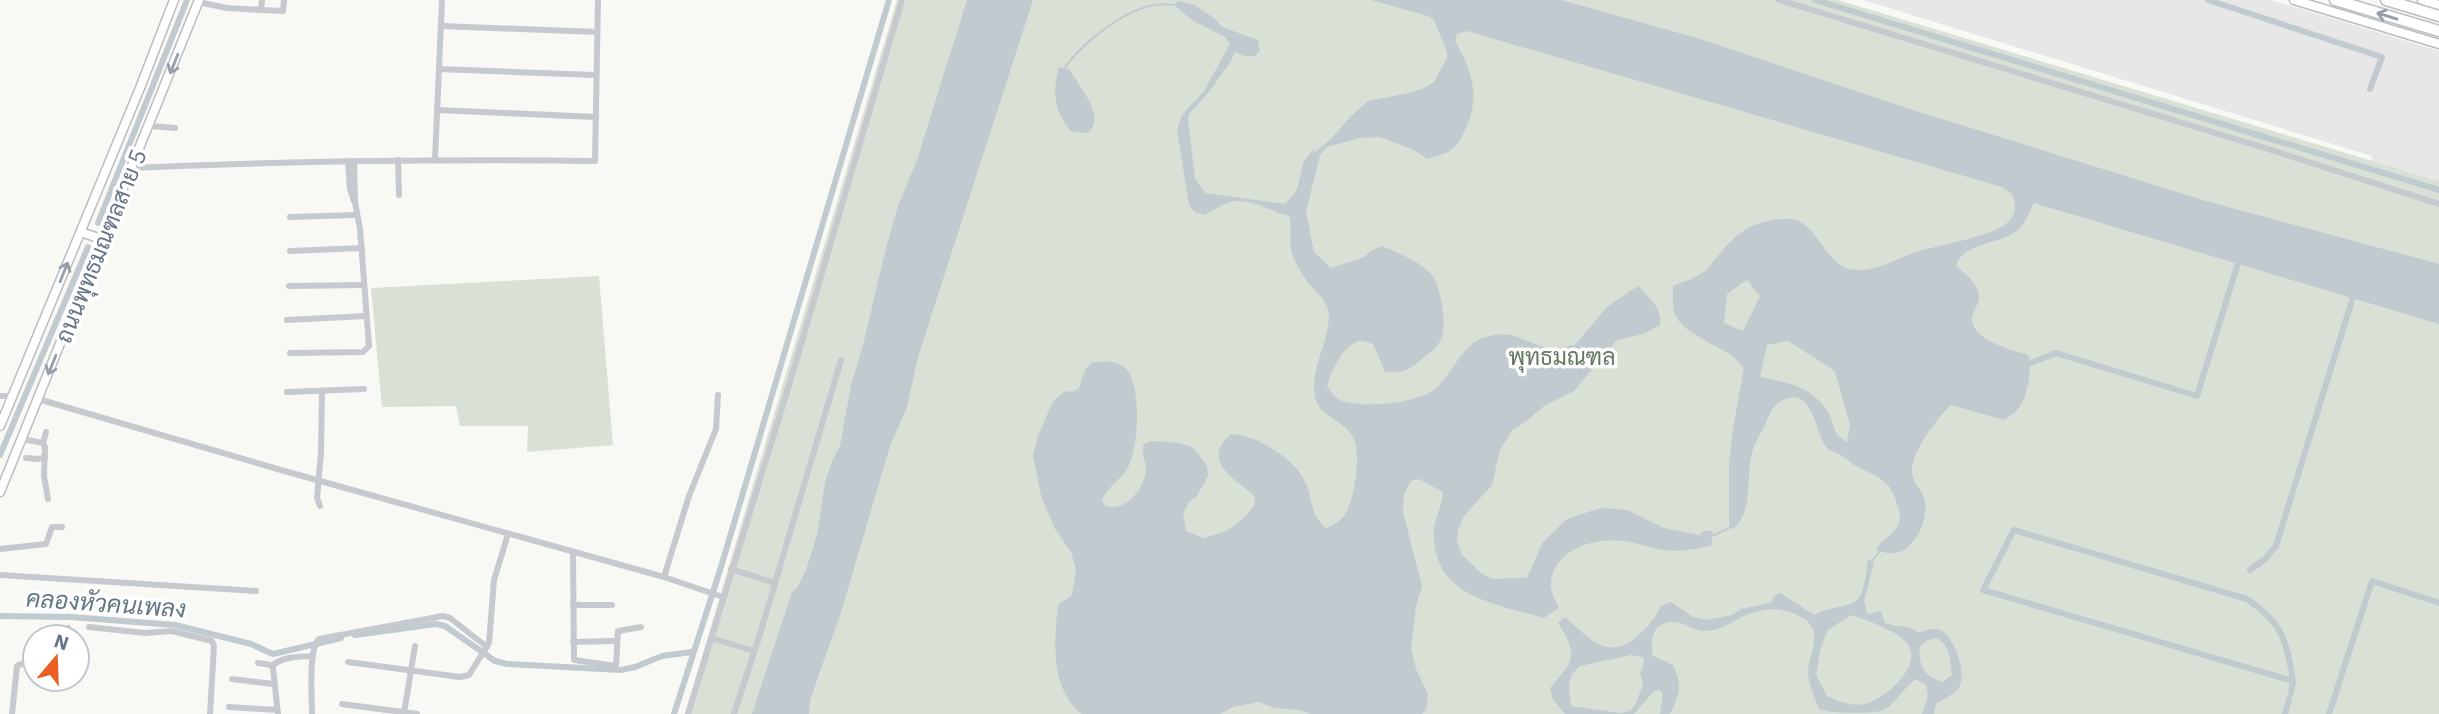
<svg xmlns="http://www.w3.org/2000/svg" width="2439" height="714" font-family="'IBM Plex Sans',Sarabun,sans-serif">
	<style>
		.built { fill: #e6e7e6 }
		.green { fill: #d9e0d6 }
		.water { fill: #c0cacf; fill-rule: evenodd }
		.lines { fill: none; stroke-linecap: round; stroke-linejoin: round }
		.stream { stroke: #c0cacf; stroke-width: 2 }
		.canal { stroke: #c0cacf; stroke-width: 6 }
		.major-casing { stroke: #b9bdc1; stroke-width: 11 }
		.highway-casing { stroke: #babdc1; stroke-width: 13 }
		.minor { stroke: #c6c9cd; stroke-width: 6 }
		.major { stroke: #fff; stroke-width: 8 }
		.highway { stroke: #fff; stroke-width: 10 }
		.oneway { stroke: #949fac }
		.labels { text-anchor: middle; stroke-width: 7; stroke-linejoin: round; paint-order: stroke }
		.street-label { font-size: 23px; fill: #667688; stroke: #fff }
		.park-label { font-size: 23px; fill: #647961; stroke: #fff }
		.water-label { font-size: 24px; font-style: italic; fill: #627783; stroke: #fff }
	</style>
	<rect width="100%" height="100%" fill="#f8f8f5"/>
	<!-- built -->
	<path class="built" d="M1863,0H2271L2439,51V181L2371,161L2372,156Z"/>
	<!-- green -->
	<g class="green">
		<path d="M897,0H1838L2439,181V714H685Z"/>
		<path d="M599,276L613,445L527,452L528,426H460L456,406L382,407L371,288Z"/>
	</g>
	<!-- water -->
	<g class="water">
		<path d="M967,0H1033L918,357L907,407L890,446L842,609L810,700L809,714H752L792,592L797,588L806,570L817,535L825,482L833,459L840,446L851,385L863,345L886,248L898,206L917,160Z"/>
		<path d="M1371,0H1561L1697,38L1900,106L2206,201L2439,264V324L2034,203C2028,214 2024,228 2012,234C1995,244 1962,244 1956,266C1964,273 1974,280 1978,291C1982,301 1974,308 1972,317C1969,339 2012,350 2028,355C2033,368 2027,398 2018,409C2014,414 2008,417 2004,420L1951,405C1938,417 1917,445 1913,463C1908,481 1920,485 1924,498C1930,518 1915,553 1892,553C1887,554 1881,551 1876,550C1882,537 1899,535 1900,517C1900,512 1897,506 1896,501C1890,478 1872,475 1854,465C1849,462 1846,458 1841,455C1837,452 1831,452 1827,448C1815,435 1814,385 1783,400C1771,406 1770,414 1765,425C1761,433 1756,441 1753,449C1744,475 1756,509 1733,529L1729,525V464L1733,428L1744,368C1728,345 1684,338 1675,314C1672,306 1673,294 1673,286C1682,282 1694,279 1702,273C1708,270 1712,262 1717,257C1737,233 1750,221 1784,219C1817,216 1821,261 1849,269C1858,271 1866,270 1875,268C1889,264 1902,257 1916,252C1938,245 1991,237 2007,223C2017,214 2016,205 2012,194L2002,187L1467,31L1457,34L1455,41C1472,71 1481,97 1465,130C1461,139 1457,147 1448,152C1442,155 1433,157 1427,159L1414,150L1380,137L1360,138L1327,147L1320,155L1306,212L1314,252L1331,268L1364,257L1371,251L1381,246C1396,251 1428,265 1435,280C1442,295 1448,329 1439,343C1436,349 1428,354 1423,358C1410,370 1402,374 1385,372L1373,344C1367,342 1361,339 1356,342C1342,347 1331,373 1327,386C1331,392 1335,398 1342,401C1364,408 1416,404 1435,389C1452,375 1461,346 1482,338C1512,328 1519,340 1544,347C1553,350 1566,346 1575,345L1607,307L1638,286C1649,298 1662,307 1660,325L1643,334L1617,340L1574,391L1544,406L1524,423L1513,429L1500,450L1492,485L1464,516L1458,530L1457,540L1461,554L1481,573L1492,579L1527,578L1543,542L1567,519L1591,511L1603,508L1627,510L1664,528L1700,535L1704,531H1713L1711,546C1698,548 1685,551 1672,551C1656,550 1640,543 1624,541C1596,537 1554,549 1551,582C1550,591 1555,600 1559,608L1544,618C1497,604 1433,597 1434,534C1434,516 1443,506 1443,492L1419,479L1411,481L1404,494L1403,512L1422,586L1416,606L1411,648L1416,669L1428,695L1426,710L1422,714H1310L1300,710L1274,708L1259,702L1233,707L1220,714H1082C1050,690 1054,640 1058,605L1072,595L1076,570L1071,552L1055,529L1041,496L1033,455L1038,436L1053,401L1065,391L1072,392L1079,388L1086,368L1093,362C1104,362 1115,360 1124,367C1143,382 1139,452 1126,471C1118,481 1108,487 1102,500L1105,506C1125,513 1144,489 1146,471C1147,461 1140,454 1144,444L1152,441L1179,443L1193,447L1207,466L1208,476L1197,496L1189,502L1183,514L1186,531L1204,538L1227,531L1247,515L1255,504L1254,495C1234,479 1200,460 1231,434C1257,435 1296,459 1306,484C1314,504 1309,511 1326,529C1331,526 1339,522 1343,517C1355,503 1361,455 1354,439C1345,420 1318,417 1315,396C1310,369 1328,344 1329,317C1329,299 1313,291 1304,277C1300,270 1294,261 1292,253C1288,241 1293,229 1289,216C1271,211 1254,200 1235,201C1225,202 1213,211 1204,215L1195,212L1189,205L1177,131L1182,115L1204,91L1230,44L1225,37L1192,20L1176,7L1177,1L1195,5L1214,18L1222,27L1258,40L1260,51L1255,56H1245L1235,52L1230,63L1208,93L1189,114L1188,119L1195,178L1205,193L1285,204C1289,199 1296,192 1298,186C1303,167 1299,166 1313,150L1315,152L1332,138L1350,117L1368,101L1409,93L1424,88L1434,82L1447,58V52L1434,20L1428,16ZM1747,280L1760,296L1743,331L1724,323L1727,294ZM1788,341L1835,371L1850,425L1847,442C1830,432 1836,425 1827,411C1810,385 1787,383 1760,377L1767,345Z"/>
		<path d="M1059,67L1069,69C1079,86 1107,117 1088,133L1072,132C1054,113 1052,91 1059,67Z"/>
		<path d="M1868,560L1874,562L1864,601L1867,614L1881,611L1885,623C1897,628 1909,624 1919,633C1925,631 1933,627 1940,630C1955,636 1968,676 1958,689C1954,695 1942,699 1936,704L1934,714H1922L1928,695L1926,685L1916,679C1903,688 1897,702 1884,710C1873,714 1831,714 1819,709C1815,698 1809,685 1808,673C1808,654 1825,632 1803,618C1785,607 1765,607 1746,615C1732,621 1721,631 1706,631C1689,631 1679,614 1660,626C1650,632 1651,645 1653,656L1673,665C1683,688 1680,692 1670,714H1660L1663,693L1659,690L1654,691L1634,714H1565L1553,699L1550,688C1574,660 1579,656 1558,623L1565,617C1591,640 1610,664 1642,632C1650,624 1656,617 1661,606L1671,602L1693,617L1707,620L1732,615L1741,609L1771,603L1774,596L1781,593L1814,615C1828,607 1841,608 1853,603C1865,597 1866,572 1868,560ZM1851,615C1869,621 1891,628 1905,641C1927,663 1885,700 1864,704C1851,707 1839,701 1827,696L1816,675L1821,647L1828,630ZM1937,638C1951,647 1950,660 1952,675L1942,682C1924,676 1918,665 1920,646L1928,640ZM1631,655L1643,657L1644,662L1640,674L1643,684L1636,703L1630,711L1620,713L1571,706L1569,685L1572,674L1580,666Z"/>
	</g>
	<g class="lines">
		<!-- stream -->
		<g class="stream">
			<path d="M1065,67C1084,42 1122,11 1154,5C1161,3 1170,5 1176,5"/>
			<path d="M1712,536L1731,527"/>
			<path d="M1872,561L1880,551"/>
		</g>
		<!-- canal -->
		<g class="canal">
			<path d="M1815,0L2439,190"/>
			<path d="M2208,0L2382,57L2370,89"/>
			<path d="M98,223L187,0"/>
			<path d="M2031,363L2056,353L2197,396L2238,263"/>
			<path d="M0,455L88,247"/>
			<path d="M2014,530L2247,599C2283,624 2286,639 2293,681L1983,590Z"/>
			<path d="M2250,570L2265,559L2276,546L2353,297"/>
			<path d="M0,616L71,617L175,625L251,644L273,654L341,638"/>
			<path d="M355,635L436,624L445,626L495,661L507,664L621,670L635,667L662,656L692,652"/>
			<path d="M2291,693L2293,681"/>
			<path d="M674,714L721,567L889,0"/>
			<path d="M2285,714L2289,699"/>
			<path d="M2329,714L2372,581L2439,603"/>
		</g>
		<defs>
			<g id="major">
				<path d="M2294,0L2439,44"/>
				<path d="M2422,0L2439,5"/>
				<path d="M81,232L104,240"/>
				<path d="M0,426L140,88L174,0"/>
				<path d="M0,492L199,0"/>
			</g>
			<g id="highway">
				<path d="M2335,0L2439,31"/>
				<path d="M2386,0L2439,16"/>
			</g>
		</defs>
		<!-- major casing -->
		<use href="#major" class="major-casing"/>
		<!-- highway casing -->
		<use href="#highway" class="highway-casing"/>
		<!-- minor -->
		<g class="minor">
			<path d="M1779,0L2268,149L2439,204"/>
			<path d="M198,2L227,8L261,10L262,0"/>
			<path d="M261,10L283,11L284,0"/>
			<path d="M441,26L597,32"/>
			<path d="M439,69L595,75"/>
			<path d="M437,110L596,117"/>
			<path d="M150,126L175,128"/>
			<path d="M435,159L442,0"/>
			<path d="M398,160L399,195"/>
			<path d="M348,161L350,189L354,201"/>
			<path d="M132,168C287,161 441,159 595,161L598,0"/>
			<path d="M290,217L356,215"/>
			<path d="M290,251L362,248"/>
			<path d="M289,286L363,285"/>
			<path d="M287,320L366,316"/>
			<path d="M290,353L363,352L369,346L360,229L355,202L354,161"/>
			<path d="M287,392L364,389"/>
			<path d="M0,396H12"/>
			<path d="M38,399L288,472L664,577L723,597"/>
			<path d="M22,439L43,443L45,447L44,476L48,499"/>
			<path d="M43,443L46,432"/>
			<path d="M26,458L39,459L45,457"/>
			<path d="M320,506L317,498L321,452L322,391"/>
			<path d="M0,549L46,544L52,527H62"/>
			<path d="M573,552L574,660L616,666L618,631L641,627"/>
			<path d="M731,569L775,583"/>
			<path d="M0,575L256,591"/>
			<path d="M664,577L689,496L716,429L718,395"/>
			<path d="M573,605H612"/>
			<path d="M89,627L145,633L172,631L212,641L214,646L210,714"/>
			<path d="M68,628V637"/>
			<path d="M711,638L754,651"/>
			<path d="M573,642L613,641"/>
			<path d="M348,662L460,677L469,675L489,643L494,580L508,534"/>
			<path d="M258,663L271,665L273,668L278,714"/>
			<path d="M272,666C282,656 299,657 313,656"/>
			<path d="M232,679L273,684"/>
			<path d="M342,704L417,714"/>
			<path d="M229,707L277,710"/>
			<path d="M404,713L415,646"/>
			<path d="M12,714L17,666L21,664L35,663"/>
			<path d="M312,714C312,697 308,649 319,639L443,616L450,618L487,647"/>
			<path d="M688,714L790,382L902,0"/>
			<path d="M734,714L760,634L841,360"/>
		</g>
		<!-- major -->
		<use href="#major" class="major"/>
		<!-- highway -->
		<use href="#highway" class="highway"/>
	</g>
	<!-- one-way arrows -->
	<defs><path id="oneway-shaft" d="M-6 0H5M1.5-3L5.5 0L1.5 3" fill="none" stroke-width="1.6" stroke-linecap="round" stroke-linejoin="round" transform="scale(1.75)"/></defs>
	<g class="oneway">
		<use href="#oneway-shaft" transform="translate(2387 16) rotate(-163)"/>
		<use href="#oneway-shaft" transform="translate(174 64) rotate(112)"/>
		<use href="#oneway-shaft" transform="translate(64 272) rotate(-68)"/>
		<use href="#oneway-shaft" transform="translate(52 365) rotate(112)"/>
	</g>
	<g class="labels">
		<!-- street labels -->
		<g class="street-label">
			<text transform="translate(101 246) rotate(-68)" y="8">ถนนพุทธมณฑลสาย 5</text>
		</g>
		<!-- park labels -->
		<g class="park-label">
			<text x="1562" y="365">พุทธมณฑล</text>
		</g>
		<!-- water labels -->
		<g class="water-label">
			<text transform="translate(106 604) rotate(4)" y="8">คลองหัวคนเพลง</text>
		</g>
	</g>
	<!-- north arrow -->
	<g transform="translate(56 658) rotate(19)"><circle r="33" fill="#ffffff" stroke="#c2c8cf" stroke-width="2"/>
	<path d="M0-5L12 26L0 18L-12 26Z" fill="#eb5f22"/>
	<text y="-10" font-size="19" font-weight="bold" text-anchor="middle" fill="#667688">N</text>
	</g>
</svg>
